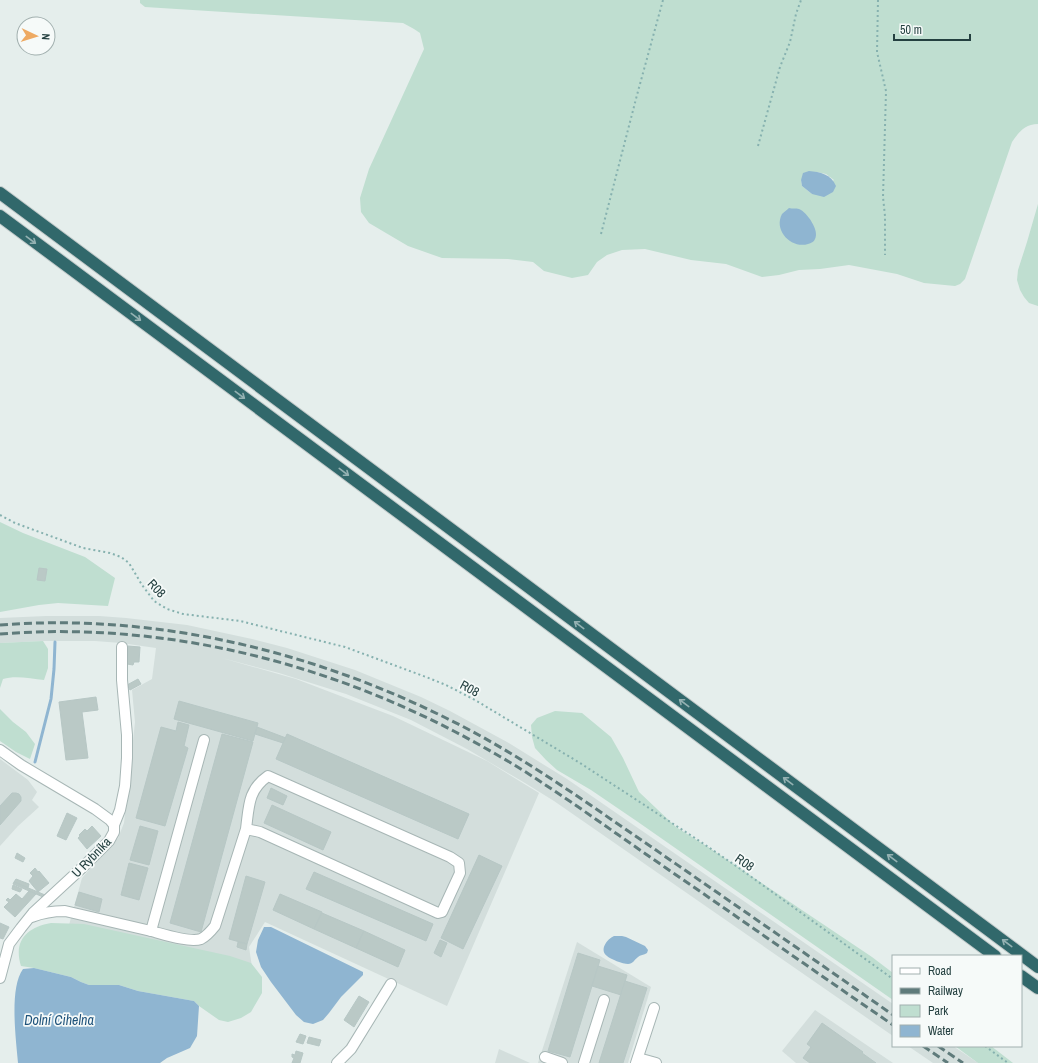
<svg xmlns="http://www.w3.org/2000/svg" width="1038" height="1063" font-family="'Archivo Narrow',sans-serif">
	<style>
		.built { fill: #d3dedc }
		.green { fill: #bfded0; fill-rule: evenodd }
		.water { fill: #8fb5d1 }
		.lines { fill: none; stroke-linecap: round; stroke-linejoin: round }
		.stream { stroke: #8fb5d1; stroke-width: 3 }
		.building { fill: #bac9c6; stroke: #b7c7c5 }
		.minor-casing { stroke: #a7b6b5; stroke-width: 12 }
		.highway-casing { stroke: #c2caca; stroke-width: 14 }
		.path { stroke: #86b1af; stroke-width: 2; stroke-dasharray: 2 3; stroke-linecap: butt }
		.minor { stroke: #fff; stroke-width: 10 }
		.highway { stroke: #31686b; stroke-width: 12 }
		.rail { stroke: #5f7b7b; stroke-width: 3; stroke-dasharray: 8 4; stroke-linecap: butt }
		.oneway { stroke: #94b1b2 }
		.labels { text-anchor: middle; stroke-width: 3.5; stroke-linejoin: round; paint-order: stroke }
		.street-label { font-size: 13px; fill: #244040; stroke: #f6faf9 }
		.water-label { font-size: 14px; font-style: italic; fill: #1f537b; stroke: #f6faf9 }
	</style>
	<rect width="100%" height="100%" fill="#e5eeec"/>
	<!-- built -->
	<g class="built">
		<path d="M46,616H99L126,618L187,625L252,639L287,648L355,670L421,697L450,711L507,742L567,779L893,1004V1036L554,801L525,783L467,749L411,720L346,694L279,673L222,658L296,679L393,716L487,761L539,793L447,1006L265,922L249,947L253,974L69,925L82,878L118,838L124,823L135,722L132,690L152,679L156,648L121,643L95,641H43L0,643V618Z"/>
		<path d="M0,759L28,780L37,792L32,800L39,807L18,826L0,846Z"/>
		<path d="M577,942L651,987L628,1063H538Z"/>
		<path d="M815,1010L893,1063H796L782,1051Z"/>
		<path d="M908,1046H953L978,1063H933Z"/>
		<path d="M499,1049L530,1063H495Z"/>
	</g>
	<!-- green -->
	<g class="green">
		<path d="M140,0H1038V124C1025,124 1019,132 1012,142L965,279L960,284L955,286L924,283L897,274L849,265L820,269L799,270L779,275L762,277L726,264L691,260L645,249L622,250L607,255L597,262L588,275L572,278L544,271L533,262L508,259L442,258L408,246L369,223L361,212L360,198L369,169L424,49L420,33L414,29L403,23L145,7L140,3ZM817,172L826,174L834,180L812,194L802,186L801,180Z"/>
		<path d="M1038,204V306L1029,303L1024,297L1020,290L1017,280L1018,270L1027,242Z"/>
		<path d="M0,522L23,533L85,557L115,578L108,606L58,603L39,605L0,612Z"/>
		<path d="M43,641L48,649V668L44,680C31,679 16,675 3,679L0,688V643Z"/>
		<path d="M0,709L13,722L26,732L35,744L30,759L16,752L0,741Z"/>
		<path d="M555,711L582,713L611,737L623,758L639,792L676,827L708,847L872,957L893,973V1000L638,822L591,790L557,770L546,760L535,748L532,737L531,725L537,718Z"/>
		<path d="M51,923L84,924L230,956L251,963L262,977V993L251,1012L241,1018L228,1022L219,1020L199,1006L194,1001L138,991L119,985H89L81,982L71,977L34,968L21,966C13,941 27,927 51,923Z"/>
		<path d="M955,1046H991L1013,1063H978Z"/>
	</g>
	<!-- water -->
	<g class="water">
		<path d="M809,171C820,172 831,174 836,186L833,192L824,197L812,194L802,186L801,180L803,173Z"/>
		<path d="M789,208C792,209 796,208 799,209C807,212 820,231 815,239C814,242 811,243 808,244C792,249 773,231 782,214C784,212 787,210 789,208Z"/>
		<path d="M264,927H271L363,972V975L341,997L329,1013L323,1020L313,1024L304,1022L296,1015L271,982L261,967L256,952L258,940Z"/>
		<path d="M614,936H622L626,937L645,946L648,950L647,953C644,955 640,955 638,957C634,960 633,964 628,964C623,964 610,959 607,956C599,950 607,939 614,936Z"/>
		<path d="M34,968L71,977L81,982L89,985H119L138,991L194,1001L199,1006L197,1036L190,1048L167,1058L160,1063H18C16,1039 9,988 23,969Z"/>
	</g>
	<g class="lines">
		<!-- stream -->
		<path class="stream" d="M35,762L51,699L54,669L55,642"/>
	</g>
	<!-- building -->
	<g class="building">
		<path d="M39,568L47,569L45,581L37,580Z"/>
		<path d="M128,646L140,647L139,662H134L133,665L127,664V661H126L127,656H128Z"/>
		<path d="M138,679L141,684L130,690L127,685Z"/>
		<path d="M96,697L98,710L82,712L88,758L66,760L59,702Z"/>
		<path d="M179,701L258,723L253,741L174,719Z"/>
		<path d="M178,722L189,725L184,746L188,748L165,826L136,818L161,727L176,731Z"/>
		<path d="M257,727L286,738L283,743L255,734Z"/>
		<path d="M222,734L253,742L201,932L170,923Z"/>
		<path d="M287,734L469,814L458,839L276,759Z"/>
		<path d="M271,788L287,796L283,805L267,798Z"/>
		<path d="M12,793H16L19,794L21,797V801L0,825V806Z"/>
		<path d="M272,805L331,832L323,850L264,823Z"/>
		<path d="M67,813L77,818L66,840L57,836Z"/>
		<path d="M92,826L101,836L87,849L78,838L80,836L79,835L85,829L87,831Z"/>
		<path d="M140,826L158,831L149,865L130,860Z"/>
		<path d="M17,853L25,858L23,862L15,858Z"/>
		<path d="M479,855L502,866L463,949L441,938Z"/>
		<path d="M129,863L148,868L139,900L121,895Z"/>
		<path d="M35,868L38,872L39,871L49,883L38,892L29,881L33,876L30,873Z"/>
		<path d="M314,872L433,924L426,941L306,889Z"/>
		<path d="M246,876L265,882L247,944L229,939Z"/>
		<path d="M16,879L29,884L28,888L14,882Z"/>
		<path d="M14,882L38,892L45,895L43,897L13,884Z"/>
		<path d="M13,885L22,889L20,892L12,889Z"/>
		<path d="M29,891L36,894L15,917L4,907L9,902L6,900L8,898L10,900L16,894L22,899Z"/>
		<path d="M79,892L102,899L99,912L75,905Z"/>
		<path d="M280,894L322,912L314,929L273,910Z"/>
		<path d="M322,913L364,931L356,948L314,929Z"/>
		<path d="M0,923L9,927L3,939L0,938Z"/>
		<path d="M364,931L405,950L398,967L356,948Z"/>
		<path d="M440,940L447,943L441,957L434,953Z"/>
		<path d="M238,942L247,944L246,950L237,947Z"/>
		<path d="M578,953L600,960L570,1057L548,1051Z"/>
		<path d="M598,966L627,975L621,995L592,986Z"/>
		<path d="M625,981L647,988L623,1063H599Z"/>
		<path d="M359,996L369,1002L354,1027L344,1020Z"/>
		<path d="M822,1023L863,1052L862,1053L876,1063H810L803,1058L811,1047L807,1044Z"/>
		<path d="M300,1034L306,1036L303,1044L296,1042Z"/>
		<path d="M309,1037L321,1040L319,1046L307,1043Z"/>
		<path d="M296,1051L303,1053L300,1063H292L294,1058L292,1057V1054L295,1055Z"/>
	</g>
	<g class="lines">
		<defs>
			<g id="minor">
				<path d="M0,750L21,765L95,809L110,820L114,825V832L109,841L85,865L33,913L21,928L9,944L0,978"/>
				<path d="M114,825L120,810L125,786L127,758V735L122,680V647"/>
				<path d="M32,917C44,912 53,911 65,911L151,931L204,740"/>
				<path d="M151,931C163,934 189,943 201,939C207,936 211,931 215,926L246,829L260,832L438,913L442,912L460,873L459,863L450,857L268,776C248,790 249,806 246,829"/>
				<path d="M545,1057L562,1063"/>
				<path d="M638,1058L656,1063"/>
				<path d="M337,1063L351,1049L391,984"/>
				<path d="M584,1063L604,1000"/>
				<path d="M636,1063L654,1008"/>
			</g>
			<g id="highway">
				<path d="M0,193L1038,967"/>
				<path d="M0,216L995,956"/>
				<path d="M1021,976L1038,988"/>
			</g>
		</defs>
		<!-- minor casing -->
		<use href="#minor" class="minor-casing"/>
		<!-- highway casing -->
		<use href="#highway" class="highway-casing"/>
		<!-- path -->
		<g class="path">
			<path d="M878,0L877,52L886,91L883,197L885,216V255"/>
			<path d="M758,146L780,67L790,42L796,14L801,0"/>
			<path d="M601,234L637,95L663,0"/>
			<path d="M0,515L15,523L83,548L110,553L121,557L129,563L142,585L154,601L167,609L183,614L240,621L345,647L426,677L446,685L475,700L580,763L701,842L739,868L893,979"/>
			<path d="M985,1046L1008,1063"/>
		</g>
		<!-- minor -->
		<use href="#minor" class="minor"/>
		<!-- highway -->
		<use href="#highway" class="highway"/>
		<!-- rail -->
		<g class="rail">
			<path d="M0,625C153,613 309,650 446,718C518,753 584,801 650,846C731,902 812,958 893,1015"/>
			<path d="M0,634C175,620 349,668 499,756C524,770 547,786 571,802C603,824 634,846 666,868C742,920 817,973 893,1025"/>
			<path d="M923,1046L948,1063"/>
			<path d="M938,1046L963,1063"/>
		</g>
	</g>
	<!-- one-way arrows -->
	<defs><path id="oneway-shaft" d="M-6 0H5M1.5-3L5.5 0L1.5 3" fill="none" stroke-width="1.6" stroke-linecap="round" stroke-linejoin="round"/></defs>
	<g class="oneway">
		<use href="#oneway-shaft" transform="translate(31 240) rotate(37)"/>
		<use href="#oneway-shaft" transform="translate(136 317) rotate(37)"/>
		<use href="#oneway-shaft" transform="translate(240 395) rotate(37)"/>
		<use href="#oneway-shaft" transform="translate(344 472) rotate(37)"/>
		<use href="#oneway-shaft" transform="translate(579 625) rotate(-143)"/>
		<use href="#oneway-shaft" transform="translate(684 703) rotate(-143)"/>
		<use href="#oneway-shaft" transform="translate(788 781) rotate(-143)"/>
		<use href="#oneway-shaft" transform="translate(892 858) rotate(-143)"/>
		<use href="#oneway-shaft" transform="translate(1007 943) rotate(-143)"/>
	</g>
	<g class="labels">
		<!-- street labels -->
		<g class="street-label">
			<text transform="translate(157 588) rotate(47)" y="5">R08</text>
			<text transform="translate(470 688) rotate(28)" y="5">R08</text>
			<text transform="translate(91 857) rotate(-46)" y="5">U Rybníka</text>
			<text transform="translate(745 862) rotate(35)" y="5">R08</text>
		</g>
		<!-- water labels -->
		<g class="water-label">
			<text x="59" y="1025">Dolní Cihelna</text>
		</g>
	</g>
	<!-- legend -->
	<rect x="892" y="955" width="130" height="92" fill="#f6faf9" stroke="#a2b0af"/>
	<rect x="900" y="968" width="20" height="6" fill="#ffffff" stroke="#a2b0af"/>
	<text x="928" y="975" font-size="12" fill="#244040">Road</text>
	<rect x="900" y="988" width="20" height="6" fill="#5f7b7b" stroke="#a2b0af"/>
	<text x="928" y="995" font-size="12" fill="#244040">Railway</text>
	<rect x="900" y="1005" width="20" height="12" fill="#bfded0" stroke="#a2b0af"/>
	<text x="928" y="1015" font-size="12" fill="#244040">Park</text>
	<rect x="900" y="1025" width="20" height="12" fill="#8fb5d1" stroke="#a2b0af"/>
	<text x="928" y="1035" font-size="12" fill="#244040">Water</text>
	<!-- north arrow -->
	<g transform="translate(36 36) rotate(94)"><circle r="19" fill="#f6faf9" stroke="#a2b0af"/>
	<path d="M0-3L7 15L0 10L-7 15Z" fill="#eeaa63"/>
	<text y="-6" font-size="11" font-weight="bold" text-anchor="middle" fill="#244040">N</text>
	</g>
	<!-- scale -->
	<path d="M894 34v6h76v-6" fill="none" stroke="#244040" stroke-width="2"/>
	<text x="900" y="34" font-size="12" fill="#244040" stroke="#f6faf9" stroke-width="3" paint-order="stroke">50 m</text>
</svg>
